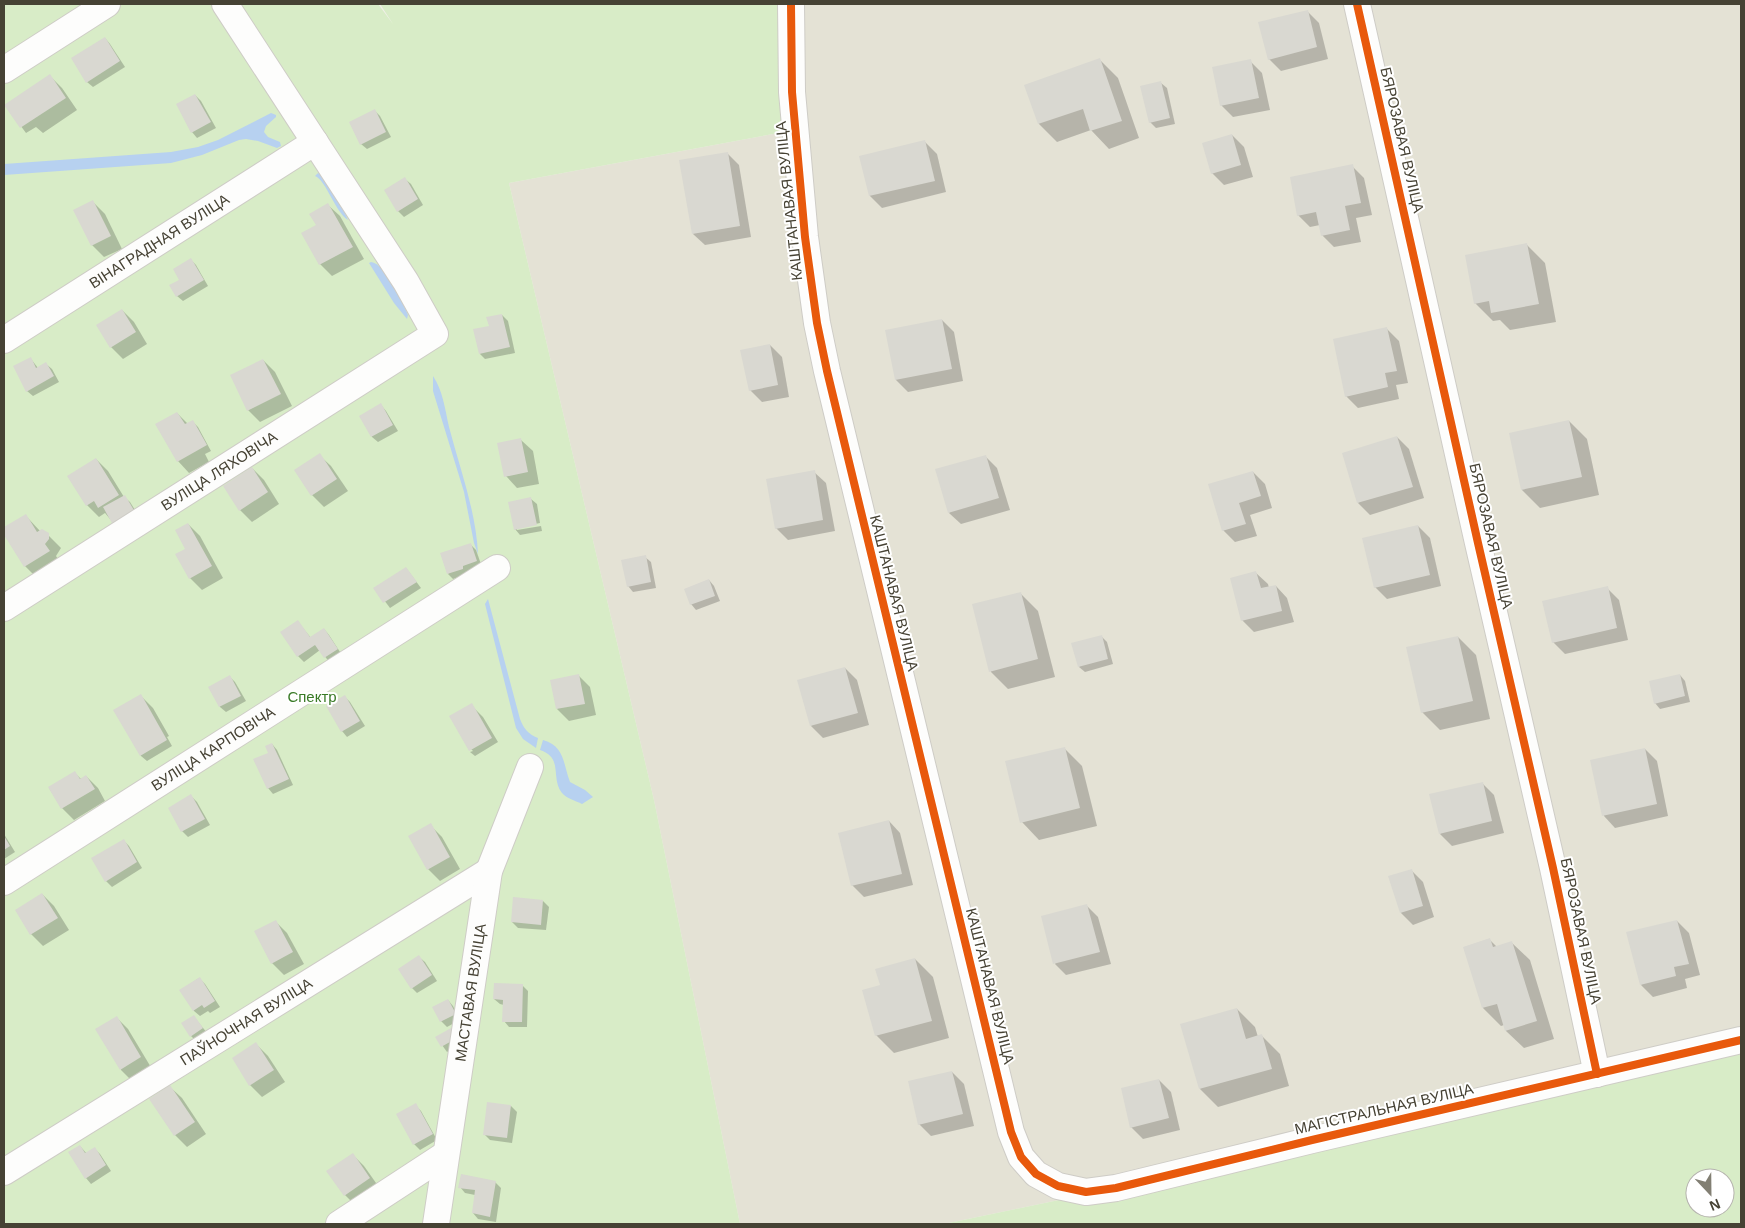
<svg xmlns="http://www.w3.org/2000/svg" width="1745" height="1228" font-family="Helvetica,sans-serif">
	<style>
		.residential { fill: #e4e2d5 }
		.green { fill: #d8ecc7; fill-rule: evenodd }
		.water { fill: #b7d1f0 }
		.shadow { fill: #0003 }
		.building { fill: #d9d8d1 }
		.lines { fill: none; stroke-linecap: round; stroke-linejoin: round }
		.minor-casing { stroke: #ceccc6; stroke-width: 28 }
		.minor { stroke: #fdfdfc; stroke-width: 26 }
		.cycleway-casing { stroke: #fff; stroke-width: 11 }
		.cycleway { stroke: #e8590c; stroke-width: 8 }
		.labels { text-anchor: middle; stroke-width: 4; stroke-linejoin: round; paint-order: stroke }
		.street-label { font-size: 15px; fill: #464234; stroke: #fff }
		.park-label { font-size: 15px; fill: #397a26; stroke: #fff }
	</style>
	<rect width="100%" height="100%" fill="#f0efe8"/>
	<!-- residential -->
	<path class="residential" d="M791,4H1741V1040L1116,1188L944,1224H740L654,800L509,183L795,130Z"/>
	<!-- green -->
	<g class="green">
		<path d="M4,4H378L393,24L380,4H791L795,130L509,183L654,800L740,1224H4Z"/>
		<path d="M1741,1040V1224H944L1116,1188ZM1695,1178H1725V1208H1695Z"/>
	</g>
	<!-- water -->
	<g class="water">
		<path d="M271,113L276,115V117L266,126L264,132L268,137L280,142L281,146L277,148L258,141L246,139L239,140L202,155L171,163L4,175V164L171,152L198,147L218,140Z"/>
		<path d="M318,173C324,175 346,213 348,220C335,212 326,180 315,176Z"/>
		<path d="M371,262C386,264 402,301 408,315L407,319L394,303L369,263Z"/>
		<path d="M433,376C443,391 445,409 449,427C460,469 476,511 478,554L474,543L464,492L433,391Z"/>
		<path d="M488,599L520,719C524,729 528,734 538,738L536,748L523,739L516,728L485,604Z"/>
		<path d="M543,740C565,746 563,764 570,782L585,790L593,797L582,804C576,801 566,798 562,793C550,778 564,758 540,750Z"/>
	</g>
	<!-- shadow -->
	<g class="shadow">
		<path d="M1307,11L1319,23L1328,59L1281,71L1269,59Z"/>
		<path d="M105,38L110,44L125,67L93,87L87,82Z"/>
		<path d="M1100,60L1118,78L1139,138L1109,149L1091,130L1057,142L1039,124L1026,86Z"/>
		<path d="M1250,61L1262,73L1270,110L1233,117L1221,105Z"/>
		<path d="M50,76L62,88L77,110L43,133L36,127L26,133L6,106Z"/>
		<path d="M1161,83L1167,88L1175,124L1156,128L1150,122Z"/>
		<path d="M195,95L201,101L216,128L197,138L192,132Z"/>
		<path d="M375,111L380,116L391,137L367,149L361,144Z"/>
		<path d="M1232,135L1244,147L1253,177L1224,185L1212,173Z"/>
		<path d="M925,142L937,154L946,192L882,208L870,196L861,157Z"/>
		<path d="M727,153L739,165L751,237L705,245L693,234Z"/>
		<path d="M1352,166L1364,178L1372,215L1356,218L1361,242L1334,247L1322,235L1320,225L1310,227L1298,215Z"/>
		<path d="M405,179L411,184L423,205L404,217L398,211L386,191Z"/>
		<path d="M93,202L105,214L122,249L104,257L92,245Z"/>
		<path d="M328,205L340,216L364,259L332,276L320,264L317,225Z"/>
		<path d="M1527,245L1545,263L1556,322L1510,330L1500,320L1493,321L1475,303Z"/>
		<path d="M191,260L196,265L208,286L183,301L177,296L180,280Z"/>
		<path d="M122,310L134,322L147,344L123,359L111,347Z"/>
		<path d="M502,315L508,321L515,353L485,359L480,354L490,327Z"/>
		<path d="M942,320L954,332L963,381L908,392L896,380L887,331Z"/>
		<path d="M1387,329L1399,341L1408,383L1396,385L1399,399L1358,408L1346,396Z"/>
		<path d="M770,345L782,357L789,397L762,402L750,390Z"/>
		<path d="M31,359L38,368L46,364L52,369L59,382L33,396L27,391Z"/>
		<path d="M263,360L275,372L292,406L260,422L248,410Z"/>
		<path d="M381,405L386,411L398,431L378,442L372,437L361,417Z"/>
		<path d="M177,413L188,424L193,422L198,427L211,451L205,454L209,462L189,473L178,461Z"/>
		<path d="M1569,421L1587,439L1599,495L1540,508L1522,490L1510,434Z"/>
		<path d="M1397,437L1409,449L1424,498L1370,515L1358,503Z"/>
		<path d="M521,440L533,451L539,484L517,488L506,476Z"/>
		<path d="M319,455L331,466L348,491L324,507L312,495Z"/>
		<path d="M985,456L997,468L1010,510L961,524L949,513Z"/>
		<path d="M96,459L108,471L124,497L130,502L140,518L110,519L105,513L99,517L87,505Z"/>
		<path d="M252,468L264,480L279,504L252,522L240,510Z"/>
		<path d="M814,472L826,483L835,531L788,540L776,528Z"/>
		<path d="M1253,472L1265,484L1272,508L1250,515L1257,536L1235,542L1223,530Z"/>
		<path d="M531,499L537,504L540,523L517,528V530L541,526L542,531L520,535L515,529Z"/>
		<path d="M26,516L40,531H44L61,548L56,556L61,564L37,578L25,566L4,533V528Z"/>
		<path d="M188,524L200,536L223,578L202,590L190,578L187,549Z"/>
		<path d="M1418,526L1430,538L1441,586L1387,599L1375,587Z"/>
		<path d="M470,544L476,550L482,567L468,574L453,579L448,574Z"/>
		<path d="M645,557L651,562L656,588L633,592L628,586Z"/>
		<path d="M406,568L421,588L390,608L375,588Z"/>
		<path d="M1256,573L1268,584L1269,588L1276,586L1287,598L1294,622L1254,632L1242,620Z"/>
		<path d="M709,580L714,586L720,601L696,610L691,604Z"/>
		<path d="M1607,588L1619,600L1628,640L1565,654L1553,642Z"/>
		<path d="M1020,593L1038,611L1055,677L1008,689L991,672L974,605Z"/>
		<path d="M298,622L311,638L324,629L329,635L342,655L330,663L320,650L304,662L298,656Z"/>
		<path d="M1101,636L1107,642L1113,664L1085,672L1079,667Z"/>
		<path d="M1458,637L1476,655L1490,719L1440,730L1422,712Z"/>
		<path d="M845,668L857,680L869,725L823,738L811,726Z"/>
		<path d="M578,675L590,687L596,715L569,721L557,709Z"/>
		<path d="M1680,675L1685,681L1690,702L1660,709L1655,703Z"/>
		<path d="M230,677L235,682L246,701L226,712L220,707L210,688Z"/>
		<path d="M141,696L153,708L169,736L167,737L172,746L147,761L141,756L131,739Z"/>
		<path d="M345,697L350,702L365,726L347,737L342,731Z"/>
		<path d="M471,705L483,717L498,742L475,756L470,752L473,751L471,749Z"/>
		<path d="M272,744L277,750L293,785L273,794L268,788Z"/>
		<path d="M1064,748L1082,766L1097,826L1039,840L1022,822Z"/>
		<path d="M1645,749L1657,761L1668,816L1615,828L1604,816L1592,761Z"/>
		<path d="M75,773L81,779L86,776L98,788L105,801L74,820L62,808L49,788Z"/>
		<path d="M1482,783L1494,795L1504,833L1452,846L1440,834Z"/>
		<path d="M191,796L197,802L210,825L188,837L182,831Z"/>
		<path d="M889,821L900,833L913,885L864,897L852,885Z"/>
		<path d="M430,825L442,837L460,869L440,881L428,869Z"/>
		<path d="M4,834L15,852L4,859Z"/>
		<path d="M123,840L129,846L142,868L112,887L106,881Z"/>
		<path d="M1411,870L1423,882L1434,917L1413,925L1401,913Z"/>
		<path d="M42,894L54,906L69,930L43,946L31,934Z"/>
		<path d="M543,901L549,907L546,930L518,928L512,922Z"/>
		<path d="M1086,905L1098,917L1111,964L1066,975L1055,964Z"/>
		<path d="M275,921L287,933L304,964L284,975L272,963Z"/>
		<path d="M1677,921L1689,933L1700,975L1685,979L1687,988L1653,997L1641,985Z"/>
		<path d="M1490,940L1497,947L1512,943L1530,960L1554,1039L1524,1048L1506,1031L1504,1025L1501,1026L1483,1008Z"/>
		<path d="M419,957L425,962L437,981L417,993L412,988Z"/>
		<path d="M915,959L933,977L949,1038L894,1053L876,1035L881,986Z"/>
		<path d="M199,978L205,984L220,1007L210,1013L208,1011L200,1016L194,1011L181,990Z"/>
		<path d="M522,985L528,991L527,1027H509L504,1021V1005L500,1004L494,999Z"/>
		<path d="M448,1000L453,1006L460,1020L447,1027L441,1021Z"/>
		<path d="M1237,1009L1255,1027L1258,1037L1262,1036L1280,1054L1289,1086L1218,1107L1200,1089Z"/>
		<path d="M194,1017L208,1034L196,1041L191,1036Z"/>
		<path d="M117,1018L128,1029L152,1069L132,1081L121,1070Z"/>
		<path d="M437,1038L461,1044L447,1052Z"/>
		<path d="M256,1044L268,1056L285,1082L262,1097L250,1085Z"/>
		<path d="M952,1072L964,1084L974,1126L931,1136L919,1124Z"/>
		<path d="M1159,1080L1171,1092L1180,1130L1143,1139L1131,1127Z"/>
		<path d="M170,1087L182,1098L206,1134L187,1147L175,1135Z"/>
		<path d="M488,1103L511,1106L517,1112L512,1143L490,1140L484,1134Z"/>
		<path d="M415,1105L421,1111L437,1140L420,1150L414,1144L398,1115Z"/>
		<path d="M80,1146L87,1154L95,1149L100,1154L111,1171L91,1184L86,1178Z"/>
		<path d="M352,1154L364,1166L381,1190L357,1207L345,1195Z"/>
		<path d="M495,1182L501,1188L496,1222L478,1219L473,1213L475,1195L465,1193L460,1187Z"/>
	</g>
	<!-- building -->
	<g class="building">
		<path d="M1308,10L1317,47L1268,60L1258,22Z"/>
		<path d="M105,37L120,61L86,83L71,58Z"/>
		<path d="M1100,58L1122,121L1090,131L1083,109L1038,124L1024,85Z"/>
		<path d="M1251,59L1259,98L1220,106L1212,67Z"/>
		<path d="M50,74L66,98L20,128L4,105Z"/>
		<path d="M1161,81L1170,118L1149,123L1140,86Z"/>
		<path d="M195,94L211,122L191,133L176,104Z"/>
		<path d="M375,109L386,132L360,145L349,122Z"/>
		<path d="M1232,134L1241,165L1211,174L1202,143Z"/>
		<path d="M925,140L935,181L869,196L859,156Z"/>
		<path d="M728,152L740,226L692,234L679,160Z"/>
		<path d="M1353,164L1361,203L1345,206L1350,230L1321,236L1316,212L1297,216L1290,177Z"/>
		<path d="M405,177L418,199L397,212L384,190Z"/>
		<path d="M93,200L111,236L91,246L73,210Z"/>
		<path d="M328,203L353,247L319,265L301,233L316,225L309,214Z"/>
		<path d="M1527,243L1539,304L1491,313L1489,301L1474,304L1465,255Z"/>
		<path d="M191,258L204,280L176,297L169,285L179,280L173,269Z"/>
		<path d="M122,309L136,332L110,348L96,325Z"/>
		<path d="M502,314L510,347L479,354L473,329L489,326L486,317Z"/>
		<path d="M942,319L952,369L895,380L885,330Z"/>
		<path d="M1387,327L1397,371L1385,373L1388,387L1345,397L1333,339Z"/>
		<path d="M770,344L778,385L749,391L740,350Z"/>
		<path d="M31,357L36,368L46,362L54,376L26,392L13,366Z"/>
		<path d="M263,359L281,394L247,411L230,375Z"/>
		<path d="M381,403L393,425L371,437L359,416Z"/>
		<path d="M177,412L185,424L193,420L207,445L177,462L155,424Z"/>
		<path d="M1569,420L1582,477L1521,490L1509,433Z"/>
		<path d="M1397,436L1413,487L1357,503L1342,453Z"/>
		<path d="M521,438L528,472L504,477L497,443Z"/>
		<path d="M320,453L337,479L311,496L294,470Z"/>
		<path d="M986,455L999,498L948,513L935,469Z"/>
		<path d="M96,458L119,495L98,508L94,501L86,506L67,476Z"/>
		<path d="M252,467L268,492L239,511L223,486Z"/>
		<path d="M815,470L823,520L775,529L766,479Z"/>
		<path d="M1253,471L1261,496L1239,503L1246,524L1222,531L1208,484Z"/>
		<path d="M125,495L135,512L113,525L103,507Z"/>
		<path d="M531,497L537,525L514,530L508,502Z"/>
		<path d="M26,514L37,532L42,529L49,533V539L45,544L50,551L24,567L4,535V527Z"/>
		<path d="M188,523L212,566L189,579L175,554L185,549L175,530Z"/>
		<path d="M1418,525L1430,575L1374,588L1362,538Z"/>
		<path d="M471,543L477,561L463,566V569L447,574L440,553Z"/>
		<path d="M646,555L651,582L627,587L621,560Z"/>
		<path d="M406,567L417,582L383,603L373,588Z"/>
		<path d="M1256,571L1261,588L1276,585L1282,611L1241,621L1230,578Z"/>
		<path d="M709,579L715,596L690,605L684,589Z"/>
		<path d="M1608,586L1617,628L1552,643L1542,601Z"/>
		<path d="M1021,592L1038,659L989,672L972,604Z"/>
		<path d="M298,620L310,637L324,628L338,649L324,658L315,645L297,657L280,632Z"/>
		<path d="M1102,635L1108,659L1078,667L1071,643Z"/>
		<path d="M1458,636L1473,701L1421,713L1406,647Z"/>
		<path d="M845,667L858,713L810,726L797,680Z"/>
		<path d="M579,674L585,704L556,709L550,680Z"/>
		<path d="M1680,674L1685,696L1654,704L1649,681Z"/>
		<path d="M230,675L241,696L219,707L208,687Z"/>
		<path d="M141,694L167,740L140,756L113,710Z"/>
		<path d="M345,695L360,721L341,732L326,706Z"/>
		<path d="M472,703L492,738L469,751L449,716Z"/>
		<path d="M272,743L289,779L267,789L253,759L268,753L265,746Z"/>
		<path d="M1065,747L1080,808L1020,823L1005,761Z"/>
		<path d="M1645,748L1657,804L1602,816L1590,760Z"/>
		<path d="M75,771L80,779L86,775L95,789L61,809L48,787Z"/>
		<path d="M1483,782L1492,821L1439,834L1429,794Z"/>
		<path d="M191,794L205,819L181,832L168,808Z"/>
		<path d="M889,820L902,874L851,886L838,833Z"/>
		<path d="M431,823L450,857L427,870L408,836Z"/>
		<path d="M4,836L10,846L4,850Z"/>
		<path d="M124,839L137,862L105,882L91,858Z"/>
		<path d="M1412,869L1423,906L1400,913L1388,876Z"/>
		<path d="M42,893L58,918L30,935L15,910Z"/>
		<path d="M513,897L543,900L541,925L511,922Z"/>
		<path d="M1087,904L1100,952L1053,964L1041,916Z"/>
		<path d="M276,920L293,952L271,964L254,931Z"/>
		<path d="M1677,920L1689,964L1674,967L1676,976L1640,985L1626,932Z"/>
		<path d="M1490,938L1493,947L1512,941L1537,1021L1505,1031L1497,1004L1482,1008L1463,947Z"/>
		<path d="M419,955L432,975L411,989L398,969Z"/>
		<path d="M915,958L932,1021L875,1036L862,990L880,985L875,969Z"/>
		<path d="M200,977L215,1001L204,1008L202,1005L193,1011L179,990Z"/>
		<path d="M494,983L523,984L522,1022H502L503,1000L493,999Z"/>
		<path d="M448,999L456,1014L440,1022L432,1007Z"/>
		<path d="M1237,1008L1246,1039L1262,1034L1272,1069L1199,1089L1180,1024Z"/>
		<path d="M194,1015L203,1028L190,1037L181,1023Z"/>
		<path d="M117,1016L141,1057L120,1070L95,1029Z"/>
		<path d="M451,1028L457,1038L441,1047L435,1037Z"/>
		<path d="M256,1042L274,1070L249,1086L232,1058Z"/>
		<path d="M952,1071L963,1114L918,1125L908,1081Z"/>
		<path d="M1159,1079L1169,1118L1130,1128L1121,1088Z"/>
		<path d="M170,1085L195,1122L174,1136L149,1099Z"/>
		<path d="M487,1102L511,1105L507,1138L483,1135Z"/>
		<path d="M416,1103L433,1134L413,1145L396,1114Z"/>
		<path d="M80,1145L85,1153L95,1147L106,1165L85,1179L68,1152Z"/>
		<path d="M353,1153L370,1178L344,1196L326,1171Z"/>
		<path d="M461,1174L496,1181L490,1217L472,1213L475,1190L458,1188Z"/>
	</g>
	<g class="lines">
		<defs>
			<g id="minor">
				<path d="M791,4L792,92L805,237L817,323L827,371L1011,1132L1021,1157L1036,1174L1058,1186L1086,1192L1116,1188L1312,1140L1741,1040"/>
				<path d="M1357,4L1478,543L1553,868L1597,1074"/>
				<path d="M4,70L107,4"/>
				<path id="s1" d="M4,340L315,142"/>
				<path id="s2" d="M4,608L435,334L406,282L225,4"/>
				<path id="s3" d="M4,882L497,568"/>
				<path id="s4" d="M4,1172L489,871"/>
				<path d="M339,1224L446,1154"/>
				<path id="s5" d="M436,1224L489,871L530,767"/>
			</g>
		</defs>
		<!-- minor casing -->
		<use href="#minor" class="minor-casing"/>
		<!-- minor -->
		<use href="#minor" class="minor"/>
		<defs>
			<g id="cycleway">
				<path d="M791,4L792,92L805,237L817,323L827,371L1011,1132L1021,1157L1036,1174L1058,1186L1086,1192L1116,1188L1312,1140L1741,1040"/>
				<path d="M1357,4L1478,543L1553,868L1597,1074"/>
			</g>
		</defs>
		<!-- cycleway casing -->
		<use href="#cycleway" class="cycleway-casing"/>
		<!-- cycleway -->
		<use href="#cycleway" class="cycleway"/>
	</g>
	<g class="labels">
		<!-- street labels -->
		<g class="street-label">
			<text transform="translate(1402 140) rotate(77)" y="5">БЯРОЗАВАЯ ВУЛІЦА</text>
			<text transform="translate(789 201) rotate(-96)" y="5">КАШТАНАВАЯ ВУЛІЦА</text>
			<text dy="5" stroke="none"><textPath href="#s1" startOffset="184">ВІНАГРАДНАЯ ВУЛІЦА</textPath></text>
			<text dy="5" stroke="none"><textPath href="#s2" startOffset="255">ВУЛІЦА ЛЯХОВІЧА</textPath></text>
			<text transform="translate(1491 536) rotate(77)" y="5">БЯРОЗАВАЯ ВУЛІЦА</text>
			<text transform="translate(894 593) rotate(76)" y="5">КАШТАНАВАЯ ВУЛІЦА</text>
			<text dy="5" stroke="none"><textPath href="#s3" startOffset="248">ВУЛІЦА КАРПОВІЧА</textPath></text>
			<text transform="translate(1581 931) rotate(78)" y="5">БЯРОЗАВАЯ ВУЛІЦА</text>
			<text transform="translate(990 986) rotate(76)" y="5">КАШТАНАВАЯ ВУЛІЦА</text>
			<text dy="5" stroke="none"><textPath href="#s5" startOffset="234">МАСТАВАЯ ВУЛІЦА</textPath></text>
			<text dy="5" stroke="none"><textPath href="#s4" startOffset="285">ПАЎНОЧНАЯ ВУЛІЦА</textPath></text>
			<text transform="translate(1384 1109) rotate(-13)" y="5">МАГІСТРАЛЬНАЯ ВУЛІЦА</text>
		</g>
		<!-- park labels -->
		<g class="park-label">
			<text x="312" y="702">Спектр</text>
		</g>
	</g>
	<!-- border -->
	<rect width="1745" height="1228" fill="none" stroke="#464234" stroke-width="10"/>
	<!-- north arrow -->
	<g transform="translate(1710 1193) rotate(158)"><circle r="24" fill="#ffffff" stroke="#b5b3ae"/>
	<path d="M0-4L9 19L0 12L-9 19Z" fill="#827f73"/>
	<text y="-8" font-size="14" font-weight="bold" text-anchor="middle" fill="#464234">N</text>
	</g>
</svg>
